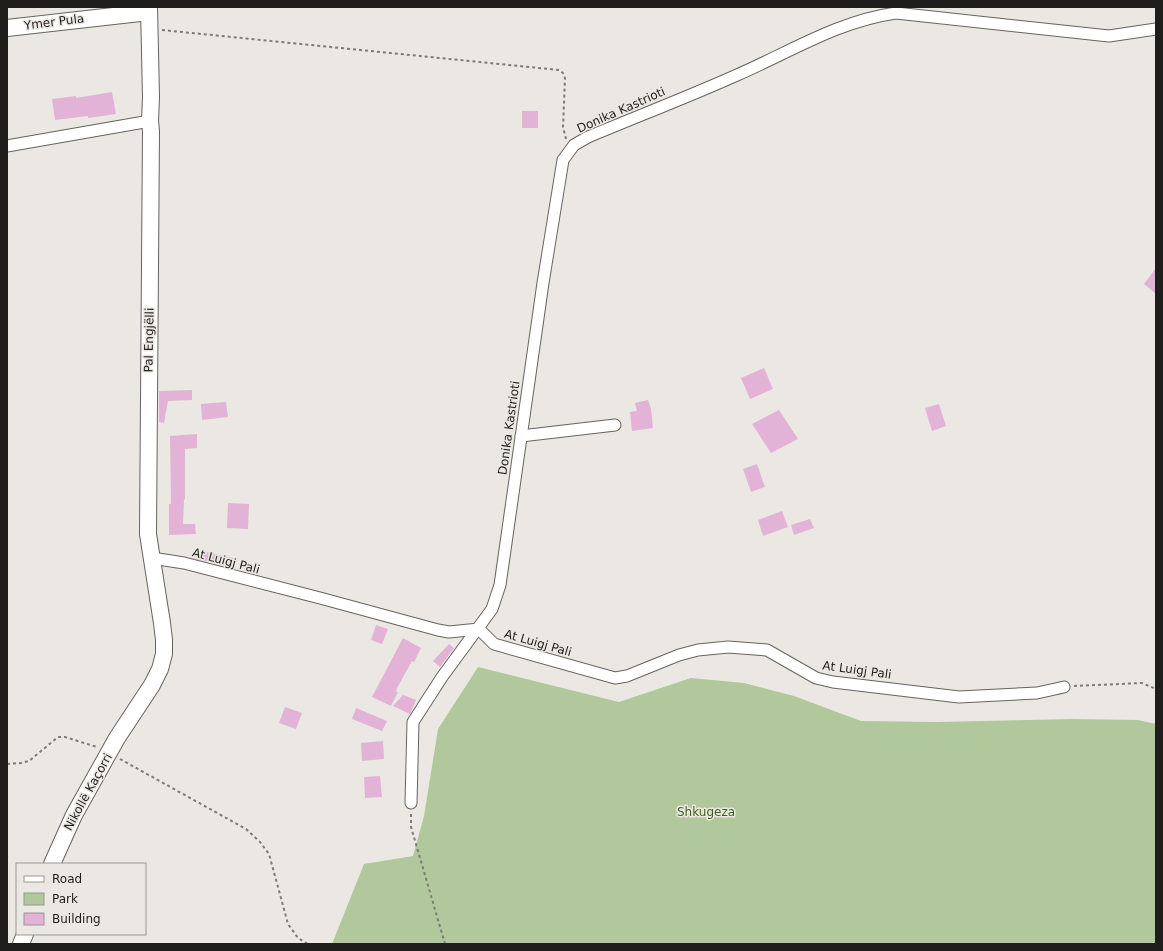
<svg xmlns="http://www.w3.org/2000/svg" width="1163" height="951" font-family="'DejaVu Sans',sans-serif">
	<style>
		.green { fill: #b1c89d }
		.building { fill: #e2b3d7 }
		.lines { fill: none; stroke-linecap: round; stroke-linejoin: round }
		.street-casing { stroke: #66645f; stroke-width: 13 }
		.secondary-casing { stroke: #66645f; stroke-width: 18 }
		.path { stroke: #7d7b77; stroke-width: 2; stroke-dasharray: 3 3; stroke-linecap: butt }
		.street { stroke: #fff; stroke-width: 11 }
		.secondary { stroke: #fff; stroke-width: 16 }
		.labels { text-anchor: middle; stroke-width: 3; stroke-linejoin: round; paint-order: stroke }
		.street-label { font-size: 12px; fill: #1f1e1c; stroke: #ebe8e3 }
		.park-label { font-size: 12px; fill: #3f5e1b; stroke: #ebe8e3 }
	</style>
	<rect width="100%" height="100%" fill="#ebe8e3"/>
	<!-- green -->
	<path class="green" d="M478,667L619,702L691,678L744,683L794,696L861,721L937,722L1072,719L1138,720L1156,724V944H332L364,864L413,856L424,816L438,729Z"/>
	<!-- building -->
	<g class="building">
		<path d="M112,92L116,114L88,118V116L55,120L52,99L76,96V98Z"/>
		<rect x="522" y="111" width="16" height="17"/>
		<path d="M1156,268V294L1144,284Z"/>
		<path d="M764,368L773,389L750,399L741,378Z"/>
		<path d="M192,390V400L168,401L164,423L159,422V391Z"/>
		<path d="M648,400L651,409L653,428L632,431L630,412L637,411L635,403Z"/>
		<path d="M226,402L228,417L202,420L201,404Z"/>
		<path d="M939,404L946,426L932,431L925,408Z"/>
		<path d="M779,410L798,439L771,453L752,424Z"/>
		<path d="M197,434V448L185,449V499L184,500L183,524H195L196,534L169,535V504H171L170,436Z"/>
		<path d="M757,464L765,487L751,492L743,469Z"/>
		<path d="M228,503L249,504L248,529L227,528Z"/>
		<path d="M782,511L788,527L763,536L758,520Z"/>
		<path d="M810,519L814,528L794,535L791,525Z"/>
		<path d="M197,550L237,559L234,569L217,564V563L196,559Z"/>
		<path d="M376,625L388,629L382,644L371,640Z"/>
		<path d="M403,638L421,648L414,662L412,661L397,688L396,692H398L391,706L372,697Z"/>
		<path d="M449,644L454,648L440,667L433,661Z"/>
		<path d="M403,695L416,700L410,714L393,706Z"/>
		<path d="M285,707L302,713L296,729L279,723Z"/>
		<path d="M356,708L387,721L382,731L352,719Z"/>
		<path d="M383,741L384,759L362,761L361,743Z"/>
		<path d="M380,776L382,797L365,798L364,777Z"/>
	</g>
	<g class="lines">
		<defs>
			<g id="street">
				<path d="M7,146L150,121"/>
				<path d="M521,436L615,425"/>
				<path d="M152,558L184,563L320,598L438,630L449,632L479,629L494,644L615,678L627,676L679,655L698,650L728,647L767,650L816,678L833,682L959,697L1037,693L1064,687"/>
				<path d="M411,803L413,722L442,677L492,609L500,585L543,283L563,160L574,145L588,137C638,116 688,97 737,75C790,52 838,21 896,13L1109,36L1156,29"/>
			</g>
			<g id="secondary">
				<path d="M7,28L149,12"/>
				<path d="M52,864L74,815L117,738L152,685L160,669L164,654V640L162,623L148,534L151,131L150,121L151,97L149,7"/>
				<path d="M21,944L25,934"/>
			</g>
		</defs>
		<!-- street casing -->
		<use href="#street" class="street-casing"/>
		<!-- secondary casing -->
		<use href="#secondary" class="secondary-casing"/>
		<!-- path -->
		<g class="path">
			<path d="M162,30L559,70L563,73L565,78L563,127L566,139"/>
			<path d="M1074,686L1142,683L1156,689"/>
			<path d="M120,759L246,829L260,842L269,854L288,924L298,938L308,944"/>
			<path d="M7,764L21,763L29,761L58,737H65L97,747"/>
			<path d="M411,814V827L445,944"/>
		</g>
		<!-- street -->
		<use href="#street" class="street"/>
		<!-- secondary -->
		<use href="#secondary" class="secondary"/>
	</g>
	<g class="labels">
		<!-- street labels -->
		<g class="street-label">
			<text transform="translate(54 22) rotate(-7)" y="4">Ymer Pula</text>
			<text transform="translate(621 110) rotate(-24)" y="4">Donika Kastrioti</text>
			<text transform="translate(149 340) rotate(-89)" y="4">Pal Engjëlli</text>
			<text transform="translate(509 428) rotate(-82)" y="4">Donika Kastrioti</text>
			<text transform="translate(226 561) rotate(15)" y="4">At Luigj Pali</text>
			<text transform="translate(538 643) rotate(16)" y="4">At Luigj Pali</text>
			<text transform="translate(857 670) rotate(8)" y="4">At Luigj Pali</text>
			<text transform="translate(88 792) rotate(-61)" y="4">Nikollë Kaçorri</text>
		</g>
		<!-- park labels -->
		<g class="park-label">
			<text x="706" y="816">Shkugeza</text>
		</g>
	</g>
	<!-- border -->
	<rect width="1163" height="951" fill="none" stroke="#1f1e1c" stroke-width="16"/>
	<!-- legend -->
	<rect x="16" y="863" width="130" height="72" fill="#ebe8e3" stroke="#999793"/>
	<rect x="24" y="876" width="20" height="6" fill="#ffffff" stroke="#999793"/>
	<text x="52" y="883" font-size="12" fill="#1f1e1c">Road</text>
	<rect x="24" y="893" width="20" height="12" fill="#b1c89d" stroke="#999793"/>
	<text x="52" y="903" font-size="12" fill="#1f1e1c">Park</text>
	<rect x="24" y="913" width="20" height="12" fill="#e2b3d7" stroke="#999793"/>
	<text x="52" y="923" font-size="12" fill="#1f1e1c">Building</text>
</svg>
